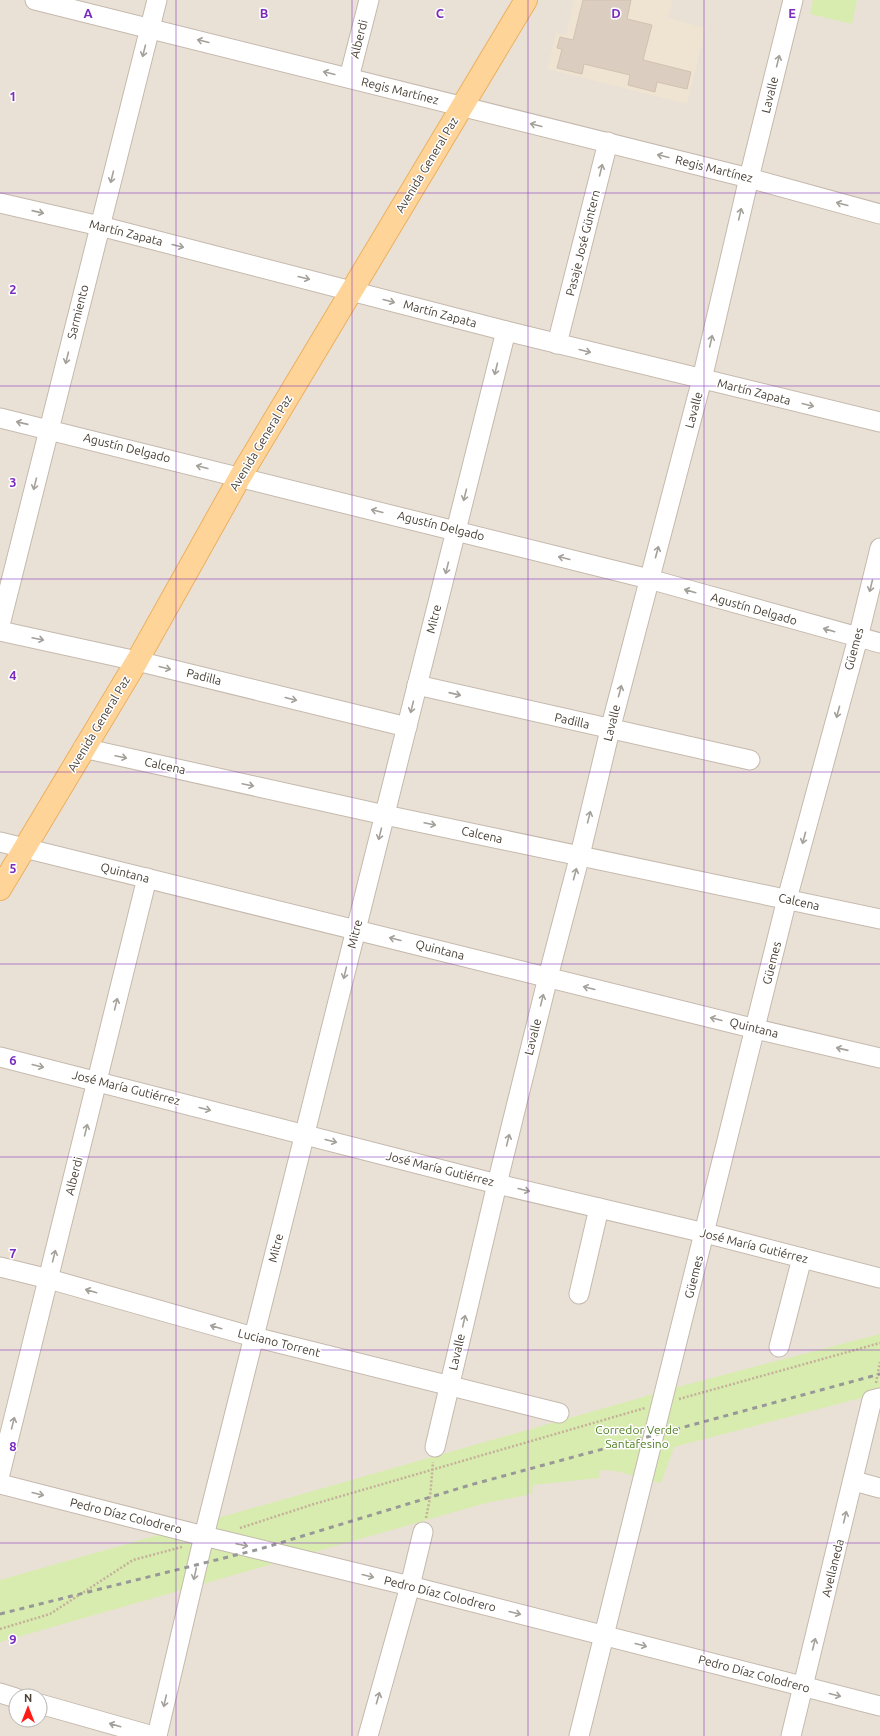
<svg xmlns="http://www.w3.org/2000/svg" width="880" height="1736" font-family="Ubuntu,sans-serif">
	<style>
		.residential { fill: #eae1d6; fill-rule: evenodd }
		.education { fill: #efe3d2 }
		.green { fill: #d8ecaf }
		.building { fill: #dbcdc0; stroke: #d3c1b0 }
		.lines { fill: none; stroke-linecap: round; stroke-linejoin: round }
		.minor-casing { stroke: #c5b9ad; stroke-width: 21 }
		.major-casing { stroke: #ecb060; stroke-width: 24 }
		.path { stroke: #c4b09b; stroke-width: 2.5; stroke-dasharray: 2 2; stroke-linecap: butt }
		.minor { stroke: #fff; stroke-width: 19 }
		.major { stroke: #ffd498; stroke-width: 22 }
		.rail { stroke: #989898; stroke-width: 3; stroke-dasharray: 5 5; stroke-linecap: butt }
		.oneway { stroke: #a4a09a }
		.grid { fill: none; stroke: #7b2cbf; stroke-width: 1; stroke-opacity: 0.55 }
		.labels { text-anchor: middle; stroke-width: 3; stroke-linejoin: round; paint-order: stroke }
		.street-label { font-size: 12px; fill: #494036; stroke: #fff }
		.park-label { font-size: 12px; fill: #538025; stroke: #fff }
		.grid-label { font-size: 13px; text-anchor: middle; font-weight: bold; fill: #7b2cbf; stroke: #fff; stroke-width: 3; stroke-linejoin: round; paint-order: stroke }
	</style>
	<rect width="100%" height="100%" fill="#f5f0e9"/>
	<!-- residential -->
	<path class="residential" d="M0,0H880V1736H0ZM16,1696H40V1720H16Z"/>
	<!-- education -->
	<path class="education" d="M574,0H673L668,18L706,28L687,104L547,69L556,33L566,35Z"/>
	<!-- green -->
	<g class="green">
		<path d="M813,0H857L852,24L810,14Z"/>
		<path d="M880,1334V1393L674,1447L661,1483L616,1471L600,1470L599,1478L533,1485L532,1494L486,1503L0,1642V1580L685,1385Z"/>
	</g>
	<!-- building -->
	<path class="building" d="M583,0H631L627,19L652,25L643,60L691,72L687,89L657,82L655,92L628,85L630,75L584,64L582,74L557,68L562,49L557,48L560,37L573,40Z"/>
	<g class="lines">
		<defs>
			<g id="minor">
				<path d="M35,0L749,178L880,214"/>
				<path d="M349,78L369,0"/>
				<path d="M0,203L100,226L506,331L880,422"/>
				<path d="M557,344L608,142"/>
				<path d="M0,418L649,579L880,643"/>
				<path d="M0,625L157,0"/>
				<path d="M0,631L137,661L407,727"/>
				<path d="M417,685L750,760"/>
				<path d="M83,748L385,815L880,919"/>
				<path d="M0,842L756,1029L880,1058"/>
				<path d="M0,1057L497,1184L705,1233L880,1278"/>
				<path d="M0,1267L49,1279L254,1337L559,1413"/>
				<path d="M579,1294L599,1208"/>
				<path d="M779,1347L802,1258"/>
				<path d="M435,1447L497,1184L548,977L580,855L610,730L702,379L749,178L793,0"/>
				<path d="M0,1474L147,878"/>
				<path d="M854,1481L880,1488"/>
				<path d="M0,1484L204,1536L410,1586L880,1706"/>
				<path d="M0,1693L16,1698"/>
				<path d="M40,1704L153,1736"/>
				<path d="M157,1736L204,1536L506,331"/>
				<path d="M368,1736L410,1586L423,1532"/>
				<path d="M579,1736L787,899L858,638L880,548"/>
				<path d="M791,1736L872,1400L880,1398"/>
			</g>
			<path id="major" d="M0,889L137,661L240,477L526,0"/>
		</defs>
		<!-- minor casing -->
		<use href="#minor" class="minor-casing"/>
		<!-- major casing -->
		<use href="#major" class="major-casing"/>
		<!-- path -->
		<g class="path">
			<path d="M876,1383L880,1362"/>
			<path d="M679,1399L880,1343"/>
			<path d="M426,1518L430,1498L433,1462"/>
			<path d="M240,1528L314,1504L645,1408"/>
			<path d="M0,1629L50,1614L133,1560L182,1547"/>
		</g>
		<!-- minor -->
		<use href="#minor" class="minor"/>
		<!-- major -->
		<use href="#major" class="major"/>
		<!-- rail -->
		<path class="rail" d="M0,1614L260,1549L470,1485L880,1374"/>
	</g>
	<!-- one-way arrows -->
	<defs><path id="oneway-shaft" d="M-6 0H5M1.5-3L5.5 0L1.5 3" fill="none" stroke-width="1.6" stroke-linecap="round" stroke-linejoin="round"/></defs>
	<g class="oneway">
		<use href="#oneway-shaft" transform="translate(203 41) rotate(-166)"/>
		<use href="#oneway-shaft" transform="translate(144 51) rotate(104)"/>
		<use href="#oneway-shaft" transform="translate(778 61) rotate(-76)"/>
		<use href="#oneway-shaft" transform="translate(329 73) rotate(-166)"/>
		<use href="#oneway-shaft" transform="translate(536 125) rotate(-166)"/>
		<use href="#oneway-shaft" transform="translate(663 156) rotate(-166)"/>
		<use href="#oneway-shaft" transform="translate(601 170) rotate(-76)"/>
		<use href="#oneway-shaft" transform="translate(112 177) rotate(104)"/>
		<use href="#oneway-shaft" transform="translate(842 204) rotate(-165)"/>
		<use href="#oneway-shaft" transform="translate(38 212) rotate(13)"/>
		<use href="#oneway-shaft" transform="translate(740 214) rotate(-77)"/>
		<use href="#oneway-shaft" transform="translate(178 246) rotate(14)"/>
		<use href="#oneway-shaft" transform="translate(304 278) rotate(14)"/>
		<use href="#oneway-shaft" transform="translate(389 301) rotate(15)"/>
		<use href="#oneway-shaft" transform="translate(711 341) rotate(-77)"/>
		<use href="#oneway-shaft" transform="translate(585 351) rotate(14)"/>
		<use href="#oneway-shaft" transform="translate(67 358) rotate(104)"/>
		<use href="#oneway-shaft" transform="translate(496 369) rotate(104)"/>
		<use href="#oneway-shaft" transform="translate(808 405) rotate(14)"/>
		<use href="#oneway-shaft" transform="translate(22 423) rotate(-167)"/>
		<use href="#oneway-shaft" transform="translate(202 467) rotate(-166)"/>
		<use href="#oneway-shaft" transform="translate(35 484) rotate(104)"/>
		<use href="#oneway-shaft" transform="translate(465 495) rotate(104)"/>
		<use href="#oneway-shaft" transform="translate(377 511) rotate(-166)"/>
		<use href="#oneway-shaft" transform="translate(657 552) rotate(-75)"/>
		<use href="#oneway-shaft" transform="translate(564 558) rotate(-166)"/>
		<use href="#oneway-shaft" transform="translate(447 568) rotate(104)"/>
		<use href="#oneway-shaft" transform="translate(871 586) rotate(104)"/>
		<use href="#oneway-shaft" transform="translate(690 591) rotate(-164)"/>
		<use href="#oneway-shaft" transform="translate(829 630) rotate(-164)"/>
		<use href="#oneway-shaft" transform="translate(38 639) rotate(12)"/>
		<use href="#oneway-shaft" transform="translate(165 668) rotate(14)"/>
		<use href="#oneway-shaft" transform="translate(620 691) rotate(-75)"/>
		<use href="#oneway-shaft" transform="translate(455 694) rotate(13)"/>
		<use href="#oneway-shaft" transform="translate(291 699) rotate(14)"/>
		<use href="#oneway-shaft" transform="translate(412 707) rotate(104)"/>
		<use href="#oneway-shaft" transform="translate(838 712) rotate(105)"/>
		<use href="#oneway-shaft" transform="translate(121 757) rotate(12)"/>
		<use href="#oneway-shaft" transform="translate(248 785) rotate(12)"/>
		<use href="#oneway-shaft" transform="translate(589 817) rotate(-76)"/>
		<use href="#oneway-shaft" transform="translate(430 824) rotate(12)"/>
		<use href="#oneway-shaft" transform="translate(380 834) rotate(104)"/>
		<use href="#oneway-shaft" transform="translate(804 838) rotate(105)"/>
		<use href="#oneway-shaft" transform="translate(575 874) rotate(-75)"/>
		<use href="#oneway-shaft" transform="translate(395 939) rotate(-166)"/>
		<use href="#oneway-shaft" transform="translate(345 973) rotate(104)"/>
		<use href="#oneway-shaft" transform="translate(589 988) rotate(-166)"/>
		<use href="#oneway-shaft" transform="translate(542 1000) rotate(-76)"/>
		<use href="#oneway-shaft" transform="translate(116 1004) rotate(-76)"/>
		<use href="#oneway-shaft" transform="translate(716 1019) rotate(-166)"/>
		<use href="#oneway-shaft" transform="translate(842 1049) rotate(-167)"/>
		<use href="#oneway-shaft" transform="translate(38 1066) rotate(14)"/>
		<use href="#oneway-shaft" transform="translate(205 1109) rotate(14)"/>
		<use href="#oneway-shaft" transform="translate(86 1130) rotate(-76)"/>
		<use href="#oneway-shaft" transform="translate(508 1140) rotate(-76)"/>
		<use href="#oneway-shaft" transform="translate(331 1141) rotate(14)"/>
		<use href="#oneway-shaft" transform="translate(524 1190) rotate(14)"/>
		<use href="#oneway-shaft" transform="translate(54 1256) rotate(-76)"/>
		<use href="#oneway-shaft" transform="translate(91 1291) rotate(-164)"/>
		<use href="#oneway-shaft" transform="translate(464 1321) rotate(-77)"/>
		<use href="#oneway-shaft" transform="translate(216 1327) rotate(-164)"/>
		<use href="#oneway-shaft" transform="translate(13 1423) rotate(-76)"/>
		<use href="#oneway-shaft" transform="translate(38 1494) rotate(14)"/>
		<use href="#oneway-shaft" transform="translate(845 1517) rotate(-76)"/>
		<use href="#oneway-shaft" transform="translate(242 1545) rotate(12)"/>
		<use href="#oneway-shaft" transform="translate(195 1574) rotate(103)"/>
		<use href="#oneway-shaft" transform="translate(368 1576) rotate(14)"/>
		<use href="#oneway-shaft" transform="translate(515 1613) rotate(14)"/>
		<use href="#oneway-shaft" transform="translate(814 1644) rotate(-76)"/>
		<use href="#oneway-shaft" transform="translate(641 1645) rotate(15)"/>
		<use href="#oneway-shaft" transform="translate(835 1695) rotate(14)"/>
		<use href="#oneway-shaft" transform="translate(378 1698) rotate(-74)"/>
		<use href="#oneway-shaft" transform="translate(165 1701) rotate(103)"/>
		<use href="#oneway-shaft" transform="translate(115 1725) rotate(-164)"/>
	</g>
	<!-- grid -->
	<path class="grid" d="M176,0V1736M352,0V1736M528,0V1736M704,0V1736M0,193H880M0,386H880M0,579H880M0,772H880M0,964H880M0,1157H880M0,1350H880M0,1543H880"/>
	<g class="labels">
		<!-- street labels -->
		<g class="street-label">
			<text transform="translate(359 39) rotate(-76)" y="4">Alberdi</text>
			<text transform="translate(400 91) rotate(14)" y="4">Regis Martínez</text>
			<text transform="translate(770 95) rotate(-76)" y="4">Lavalle</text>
			<text transform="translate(427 165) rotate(-59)" y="4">Avenida General Paz</text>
			<text transform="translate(714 169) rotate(14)" y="4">Regis Martínez</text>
			<text transform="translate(126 233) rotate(14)" y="4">Martín Zapata</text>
			<text transform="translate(583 243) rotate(-76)" y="4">Pasaje José Güntern</text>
			<text transform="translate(78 312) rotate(-76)" y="4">Sarmiento</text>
			<text transform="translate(440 314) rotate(15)" y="4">Martín Zapata</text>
			<text transform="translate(754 392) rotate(14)" y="4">Martín Zapata</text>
			<text transform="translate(694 410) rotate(-75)" y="4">Lavalle</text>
			<text transform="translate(261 443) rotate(-59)" y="4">Avenida General Paz</text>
			<text transform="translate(127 448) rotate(14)" y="4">Agustín Delgado</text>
			<text transform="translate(441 526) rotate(14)" y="4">Agustín Delgado</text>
			<text transform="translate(754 609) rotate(16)" y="4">Agustín Delgado</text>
			<text transform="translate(434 619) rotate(-76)" y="4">Mitre</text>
			<text transform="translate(854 649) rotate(-75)" y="4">Güemes</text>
			<text transform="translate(204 677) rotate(14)" y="4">Padilla</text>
			<text transform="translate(572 721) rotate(13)" y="4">Padilla</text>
			<text transform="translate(612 723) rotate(-76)" y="4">Lavalle</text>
			<text transform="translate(99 724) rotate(-59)" y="4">Avenida General Paz</text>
			<text transform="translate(165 766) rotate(12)" y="4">Calcena</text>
			<text transform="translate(482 835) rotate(12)" y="4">Calcena</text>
			<text transform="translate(125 873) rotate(14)" y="4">Quintana</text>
			<text transform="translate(799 902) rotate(12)" y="4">Calcena</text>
			<text transform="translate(355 934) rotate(-76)" y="4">Mitre</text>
			<text transform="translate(440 950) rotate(14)" y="4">Quintana</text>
			<text transform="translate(772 963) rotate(-76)" y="4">Güemes</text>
			<text transform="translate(754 1028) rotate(14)" y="4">Quintana</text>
			<text transform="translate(533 1037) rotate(-76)" y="4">Lavalle</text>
			<text transform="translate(126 1088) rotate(14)" y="4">José María Gutiérrez</text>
			<text transform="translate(440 1169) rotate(14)" y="4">José María Gutiérrez</text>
			<text transform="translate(74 1176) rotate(-76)" y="4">Alberdi</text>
			<text transform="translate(754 1246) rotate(14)" y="4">José María Gutiérrez</text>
			<text transform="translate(276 1248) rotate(-76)" y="4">Mitre</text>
			<text transform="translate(694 1277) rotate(-76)" y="4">Güemes</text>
			<text transform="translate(279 1343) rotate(14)" y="4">Luciano Torrent</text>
			<text transform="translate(457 1352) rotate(-77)" y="4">Lavalle</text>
			<text transform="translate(126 1516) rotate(14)" y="4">Pedro Díaz Colodrero</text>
			<text transform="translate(833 1568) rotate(-76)" y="4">Avellaneda</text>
			<text transform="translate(440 1594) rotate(14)" y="4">Pedro Díaz Colodrero</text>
			<text transform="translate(754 1674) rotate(15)" y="4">Pedro Díaz Colodrero</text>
		</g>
		<!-- park labels -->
		<g class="park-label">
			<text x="637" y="1434">Corredor Verde<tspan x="637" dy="14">Santafesino</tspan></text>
		</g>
	</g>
	<g class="grid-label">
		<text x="88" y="18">A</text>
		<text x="264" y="18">B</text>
		<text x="440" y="18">C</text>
		<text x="616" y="18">D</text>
		<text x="792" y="18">E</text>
		<text x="13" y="101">1</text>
		<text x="13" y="294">2</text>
		<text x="13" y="487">3</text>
		<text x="13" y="680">4</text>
		<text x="13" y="873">5</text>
		<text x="13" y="1065">6</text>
		<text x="13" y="1258">7</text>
		<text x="13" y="1451">8</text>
		<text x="13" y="1644">9</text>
	</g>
	<!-- north arrow -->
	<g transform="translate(28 1708)"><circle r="19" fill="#ffffff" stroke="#b6b3af"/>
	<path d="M0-3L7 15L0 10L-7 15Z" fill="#ff1b16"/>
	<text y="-6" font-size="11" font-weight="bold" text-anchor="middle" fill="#494036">N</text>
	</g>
</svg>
